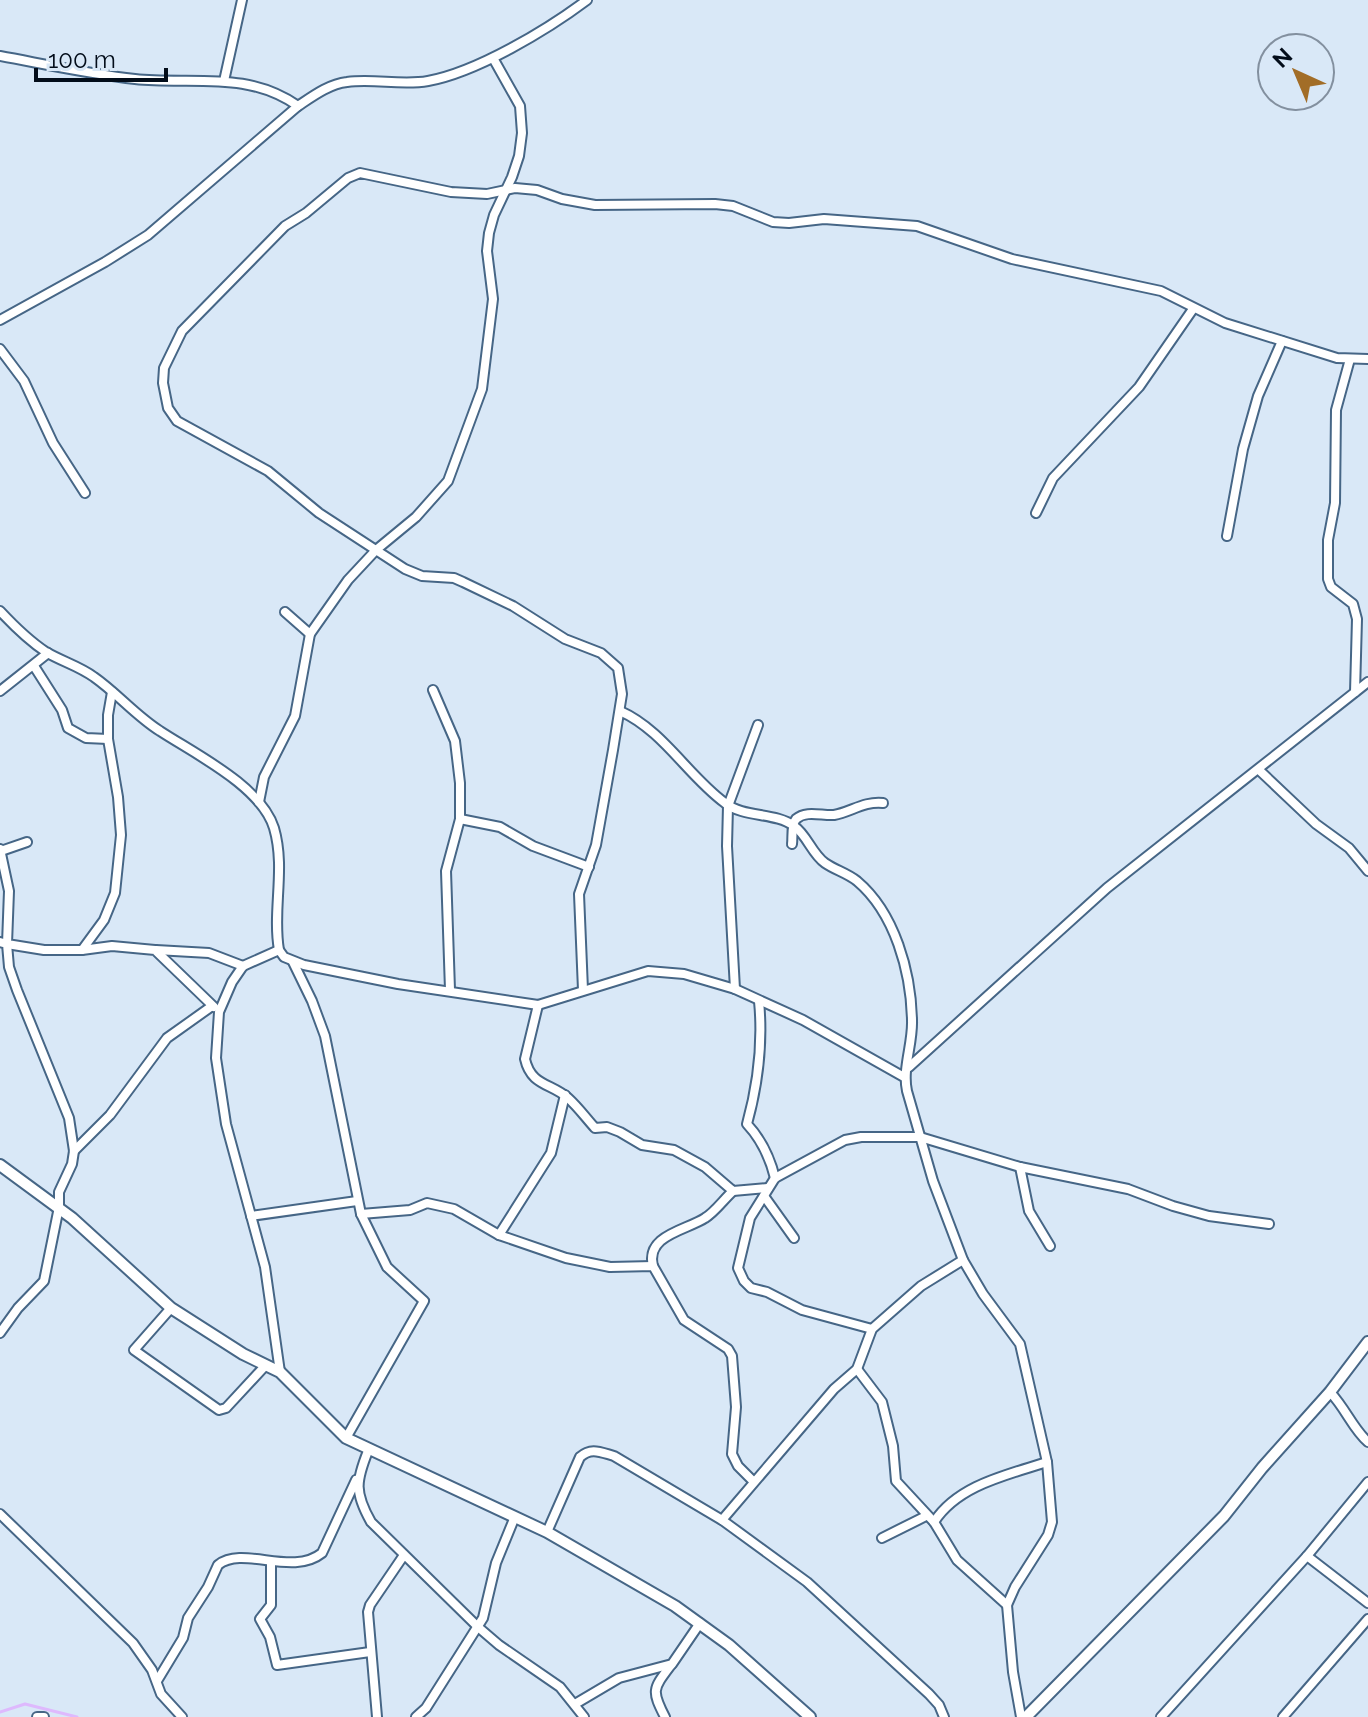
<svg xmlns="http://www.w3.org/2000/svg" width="1368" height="1717" font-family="Raleway,sans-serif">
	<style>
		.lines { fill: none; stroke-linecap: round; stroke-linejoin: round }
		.stream { stroke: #deb9fd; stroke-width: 3 }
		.minor-casing { stroke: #466686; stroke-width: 12 }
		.tertiary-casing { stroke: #466686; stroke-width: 14 }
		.minor { stroke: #fff; stroke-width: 8 }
		.tertiary { stroke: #fff; stroke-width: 10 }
	</style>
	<rect width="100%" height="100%" fill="#d9e8f7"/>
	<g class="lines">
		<!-- stream -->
		<path class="stream" d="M0,1712L25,1704L77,1717"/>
		<defs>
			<g id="minor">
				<path d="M0,56C44,64 90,74 135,79C191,85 247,70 298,106"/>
				<path d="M224,81L242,0"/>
				<path d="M0,320L105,262L148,235L298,106C313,96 329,84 347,82C374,78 401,86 428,81C477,72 547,30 587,0"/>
				<path d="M0,349L24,381L53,443L85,493"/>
				<path d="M1350,359L1336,410L1335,503L1328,540V579L1331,587L1353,604L1357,619L1355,692"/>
				<path d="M1036,513L1053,478L1139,387L1193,309"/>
				<path d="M1227,536L1243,449L1258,396L1282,341"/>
				<path d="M0,611C14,626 28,640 46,652C61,661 79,666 94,677C117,693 136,716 160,731C195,754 261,786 274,828C286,869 272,910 279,950L284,957L304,965L398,984L538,1005L648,971L684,974L735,989L803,1020L904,1077"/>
				<path d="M285,612L310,634"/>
				<path d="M34,666L62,710L68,728L86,738L108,739"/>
				<path d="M433,690L455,741L460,783V819L446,871L450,990"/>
				<path d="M0,691L48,653"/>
				<path d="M620,711C663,730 688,776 725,803C744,818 775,812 794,826C807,835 812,854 825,863C835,870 847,873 857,881C895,913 911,972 912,1020C913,1044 902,1068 907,1091L933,1181L963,1260L983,1294L1020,1344L1047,1462L1052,1522L1048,1535L1015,1587L1007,1605L1013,1672L1021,1717"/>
				<path d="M1259,770L1316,824L1349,848L1368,871"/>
				<path d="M259,802L264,777L295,716L310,634L348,580L376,550L416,517L448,481L482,389L493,299L487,251L489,233L494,215L512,177L519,156L522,133L520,106L493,58"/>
				<path d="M460,819L500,827L533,846L589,867"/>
				<path d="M792,844C793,837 791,825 796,819C806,810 822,816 834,815C851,812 864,801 883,803"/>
				<path d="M0,849L9,891L7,944L44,950H82L104,920L115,893L121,835L118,797L108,739V715L112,692"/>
				<path d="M1,851L27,842"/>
				<path d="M0,942L7,944L9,967L17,990L69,1118L74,1151L72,1164L59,1192V1207L44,1281L18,1308L0,1333"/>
				<path d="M82,950L112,946L155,950L214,1007"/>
				<path d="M156,950L209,953L243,966"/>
				<path d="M279,950L243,966L232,982L219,1012L216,1058L226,1124L265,1267L280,1372"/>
				<path d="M293,962L312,1001L325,1036L361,1214L387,1267L424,1301L346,1438"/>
				<path d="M735,989L727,846L728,806L758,725"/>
				<path d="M583,990L579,894L596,845L613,750L622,694L618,668L601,653L565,639L513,606L463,582L454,578L422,576L405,569L319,513L268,471L177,421L168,408L163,383L164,368L182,331L285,226L306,213L348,178L360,173L451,192L487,194L515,188L537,190L562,199L595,205L715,204L733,206L773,222L789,223L824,219L917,226L1012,259L1161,291L1225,323L1337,358L1368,359"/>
				<path d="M759,1001C763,1042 758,1084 747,1124C761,1139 770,1158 775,1178"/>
				<path d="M538,1005L525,1059C531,1086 551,1083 568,1098C578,1107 586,1118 595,1128L607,1127L620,1132L642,1145L674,1150L705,1167L733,1191L768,1188"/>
				<path d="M909,1067L1107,888L1368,682"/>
				<path d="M74,1151L110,1115L167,1038L212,1006"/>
				<path d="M1020,1167L1029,1211L1050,1246"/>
				<path d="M764,1196L794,1238"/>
				<path d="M361,1214L410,1210L427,1203L454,1209L499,1235L566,1258L610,1267L653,1266L684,1320L728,1349L732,1356L736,1407L732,1454L738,1466L753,1481"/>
				<path d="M251,1216L357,1201"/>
				<path d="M499,1235L551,1153L565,1095"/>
				<path d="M653,1266C645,1235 687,1230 705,1218C715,1212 724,1199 733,1191"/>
				<path d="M171,1308L134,1350L219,1410L226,1408L265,1366"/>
				<path d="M872,1329L802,1310L767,1292L751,1288L744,1281L738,1268L750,1218L775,1178L845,1140L861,1137H920L1020,1167L1128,1189L1173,1206L1209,1216L1269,1224"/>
				<path d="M857,1369L882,1402L893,1446L896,1481L934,1522L957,1560L1007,1605"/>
				<path d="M1330,1392C1346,1409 1353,1429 1368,1442"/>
				<path d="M368,1451C356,1481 354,1492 371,1522L478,1627L499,1645L560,1687L584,1717"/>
				<path d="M0,1514L133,1643L152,1670L161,1694L182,1717"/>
				<path d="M722,1520L834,1389L857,1369L872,1329L921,1286L963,1260"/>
				<path d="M934,1522C958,1485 1007,1475 1047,1462"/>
				<path d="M547,1532L580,1457C591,1447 600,1452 614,1456L722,1520L807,1582L929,1694L939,1705L944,1717"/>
				<path d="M882,1538L926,1516"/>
				<path d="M1307,1556L1368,1603"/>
				<path d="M271,1562V1605L260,1619L270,1637L277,1665L370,1652"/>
				<path d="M157,1681L183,1638L188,1618L208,1587L218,1565C243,1545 292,1577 322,1553L356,1480"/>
				<path d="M575,1704L619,1678L672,1664L700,1623"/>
				<path d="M37,1717H44"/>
				<path d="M377,1717L368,1612L370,1605L404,1555"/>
				<path d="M416,1717L426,1708L483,1618L496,1563L514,1519"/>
				<path d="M665,1717C651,1690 653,1689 671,1665"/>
				<path d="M1161,1717L1307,1556L1368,1482"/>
				<path d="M1283,1717L1368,1619"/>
			</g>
			<g id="tertiary">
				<path d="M0,1165L72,1218L171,1308L243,1354L280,1372L346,1438L547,1532L675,1606L729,1645L810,1717"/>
				<path d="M1026,1717L1224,1516L1262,1468L1330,1392L1368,1342"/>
			</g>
		</defs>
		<!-- minor casing -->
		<use href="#minor" class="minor-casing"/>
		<!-- tertiary casing -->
		<use href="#tertiary" class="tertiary-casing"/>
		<!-- minor -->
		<use href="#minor" class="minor"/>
		<!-- tertiary -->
		<use href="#tertiary" class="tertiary"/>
	</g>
	<!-- north arrow -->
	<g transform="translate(1296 72) rotate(316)"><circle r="38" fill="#d9e8f7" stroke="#83909f" stroke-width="2"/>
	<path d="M0-6L14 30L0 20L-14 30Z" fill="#a26d27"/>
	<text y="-12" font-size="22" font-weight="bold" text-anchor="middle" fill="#030d1a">N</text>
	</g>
	<!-- scale -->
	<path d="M36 68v12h130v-12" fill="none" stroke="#030d1a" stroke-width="4"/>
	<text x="48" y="68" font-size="24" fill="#030d1a" stroke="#d9e8f7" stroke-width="6" paint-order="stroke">100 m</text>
</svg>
